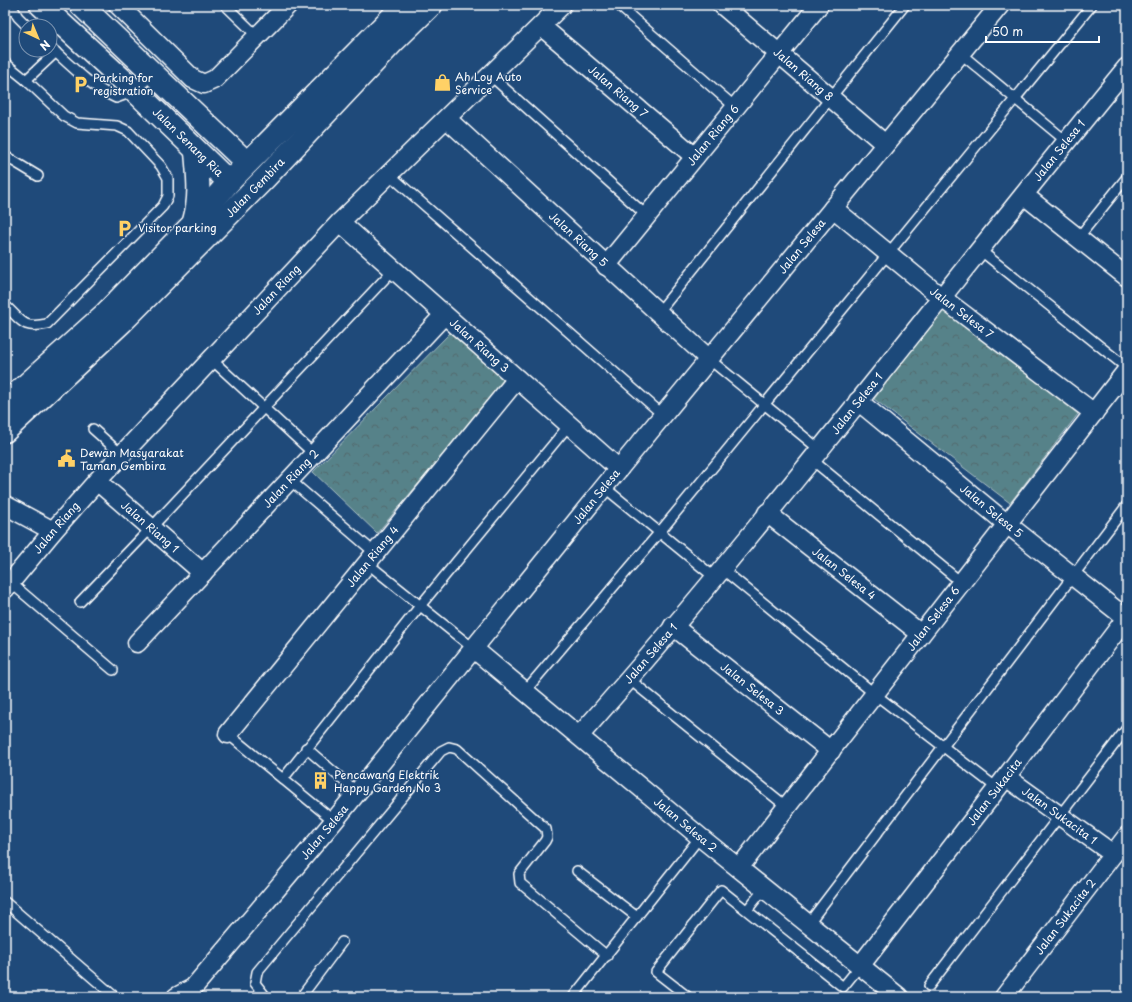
<svg xmlns="http://www.w3.org/2000/svg" width="1132" height="1002" font-family="'Playpen Sans',sans-serif">
	<style>
		.park { fill: url(#park-crowns); stroke: #abc0c4 }
		.lines { fill: none; stroke-linecap: round; stroke-linejoin: round }
		.service-casing { stroke: #fff; stroke-width: 12 }
		.minor-casing { stroke: #fff; stroke-width: 21 }
		.tertiary-casing { stroke: #fff; stroke-width: 25 }
		.secondary-casing { stroke: #fff; stroke-width: 25 }
		.service { stroke: #1f4a7a; stroke-width: 9 }
		.minor { stroke: #1f4a7a; stroke-width: 18 }
		.tertiary { stroke: #1f4a7a; stroke-width: 22 }
		.secondary { stroke: #1f4a7a; stroke-width: 22 }
		.labels { text-anchor: middle; stroke-width: 3; stroke-linejoin: round; paint-order: stroke }
		.street-label { font-size: 11px; fill: #fff; stroke: #1f4a7a }
		.poi-label { font-size: 11px; fill: #fff; stroke: #1f4a7a; text-anchor: start }
	</style>
	<defs>
		<pattern id="park-crowns" width="20" height="18" patternUnits="userSpaceOnUse"><rect width="20" height="18" fill="#578289"/><path d="M2 6a3 3 0 1 1 6 0M12 15a3 3 0 1 1 6 0" fill="none" stroke="#526a6e"/></pattern>
	</defs>
	<rect width="100%" height="100%" fill="#1f4a7a"/>
	<filter id="ink" filterUnits="userSpaceOnUse"><feTurbulence type="fractalNoise" baseFrequency=".025" numOctaves="2"/><feDisplacementMap in="SourceGraphic" scale="8" xChannelSelector="R" yChannelSelector="G"/><feConvolveMatrix kernelMatrix="1 2 1 2 8 2 1 2 1" color-interpolation-filters="sRGB"/></filter>
	<g filter="url(#ink)">
		<!-- park -->
		<g class="park">
			<path d="M942,309L1078,414L1010,503L874,399Z"/>
			<path d="M453,330L505,380L377,533L313,472Z"/>
		</g>
		<g class="lines">
			<defs>
				<g id="service">
					<path d="M11,5L18,17L27,26"/>
					<path d="M225,5L257,36"/>
					<path d="M618,5L735,107"/>
					<path d="M50,47C71,66 90,86 116,98L135,91L152,74"/>
					<path d="M960,53L1066,141"/>
					<path d="M5,63L26,80L64,116L77,123L117,126L128,131L161,166L168,178V196L163,206L47,324C22,329 22,321 5,305"/>
					<path d="M491,76L647,216"/>
					<path d="M26,80L56,52"/>
					<path d="M5,156L38,176"/>
					<path d="M390,175L663,415"/>
					<path d="M1078,238L1127,177"/>
					<path d="M980,250L1127,368"/>
					<path d="M658,313L905,5"/>
					<path d="M211,359L314,454"/>
					<path d="M709,359L819,449"/>
					<path d="M93,429L122,455"/>
					<path d="M811,459L962,583"/>
					<path d="M290,480L375,553"/>
					<path d="M604,487L714,577"/>
					<path d="M367,563L474,649"/>
					<path d="M721,568L876,695L997,788"/>
					<path d="M10,582L113,670"/>
					<path d="M80,602L151,528L394,269"/>
					<path d="M629,679L787,807"/>
					<path d="M526,690L659,533L1092,5"/>
					<path d="M228,734L334,821"/>
					<path d="M306,748L357,792"/>
					<path d="M283,779L420,606L569,425"/>
					<path d="M577,871L637,917"/>
					<path d="M5,902L115,997"/>
					<path d="M747,910L764,889"/>
					<path d="M808,924L1127,505"/>
					<path d="M929,986L1127,728"/>
					<path d="M266,997L255,983L257,972L441,751L449,747L457,749L546,829L547,837L545,841L519,874L520,883L607,956"/>
					<path d="M301,997L342,942"/>
					<path d="M573,997L700,837"/>
					<path d="M688,997L656,972L721,890L843,987L860,966"/>
				</g>
				<g id="minor">
					<path d="M118,5L193,79L204,84L215,79L288,5"/>
					<path id="s1" d="M722,5L885,144"/>
					<path id="s2" d="M541,26L695,157"/>
					<path id="s3" d="M447,119L709,359"/>
					<path d="M1024,195L1127,277"/>
					<path id="s4" d="M833,208L942,298L1094,413"/>
					<path id="s5" d="M340,222L619,469"/>
					<path id="s6" d="M606,266L819,5"/>
					<path id="s7" d="M858,401L1007,524L1126,618"/>
					<path id="s8" d="M97,481L203,573"/>
					<path d="M5,505L53,531"/>
					<path id="s9" d="M767,513L921,634"/>
					<path id="s10" d="M5,589L53,531L97,481L340,222L562,5"/>
					<path id="s11" d="M673,626L831,751"/>
					<path id="s12" d="M137,643L444,315"/>
					<path id="s13" d="M474,649L700,837L899,997"/>
					<path id="s14" d="M228,734L517,379"/>
					<path id="s15" d="M580,735C771,520 945,289 1127,67"/>
					<path id="s16" d="M1006,777L1113,854"/>
					<path id="s17" d="M739,868L1127,370"/>
					<path id="s18" d="M860,966L1006,777L1127,617"/>
					<path id="s19" d="M176,997L193,988L334,821L604,487L1000,5"/>
					<path id="s20" d="M1004,997L1127,836"/>
				</g>
				<g id="tertiary">
					<path id="s21" d="M41,5L135,91L229,182"/>
					<path d="M81,5L247,163"/>
				</g>
				<g id="secondary">
					<path d="M194,221C201,197 198,176 196,152"/>
					<path d="M5,404L105,314L193,224L229,182L404,5"/>
					<path id="s22" d="M5,431L122,322L265,178L395,40L431,5"/>
				</g>
			</defs>
			<!-- service casing -->
			<use href="#service" class="service-casing"/>
			<!-- minor casing -->
			<use href="#minor" class="minor-casing"/>
			<!-- tertiary casing -->
			<use href="#tertiary" class="tertiary-casing"/>
			<!-- secondary casing -->
			<use href="#secondary" class="secondary-casing"/>
			<!-- service -->
			<use href="#service" class="service"/>
			<!-- minor -->
			<use href="#minor" class="minor"/>
			<!-- tertiary -->
			<use href="#tertiary" class="tertiary"/>
			<!-- secondary -->
			<use href="#secondary" class="secondary"/>
		</g>
	</g>
	<!-- icons -->
	<defs>
		<symbol id="shop-bare" viewBox="-9 -9 18 18"><path d="M-5-2.5h2.3a2.7 3.5 0 0 1 5.4 0H5L5.5 6h-11ZM-1.5-2.5h3a1.5 2.3 0 0 0-3 0Z" fill="#ffd166" stroke="#1f4a7a" stroke-width="2.5" paint-order="stroke"/></symbol>
		<symbol id="parking-bare" viewBox="-9 -9 18 18"><path d="M-3.5-5.5H1a3.5 3.5 0 0 1 0 7H-1V5.5H-3.5ZM-1-3.4V-.6H.8a1.4 1.4 0 0 0 0-2.8Z" fill="#ffd166" stroke="#1f4a7a" stroke-width="2.5" paint-order="stroke"/></symbol>
		<symbol id="civic-bare" viewBox="-9 -9 18 18"><path d="M-.6-6.5H3V-4.5H.6V-3L4-1V1h2V6H-6V1h2V-1L-.6-3ZM-1.2 2.5V6h2.4V2.5Z" fill="#ffd166" stroke="#1f4a7a" stroke-width="2.5" paint-order="stroke"/></symbol>
		<symbol id="building-bare" viewBox="-9 -9 18 18"><path d="M-4-6H4V6H1V3H-1V6H-4ZM-2.5-4.3h1.7v1.8h-1.7ZM.8-4.3h1.7v1.8H.8ZM-2.5-1h1.7V.8h-1.7ZM.8-1h1.7V.8H.8Z" fill="#ffd166" stroke="#1f4a7a" stroke-width="2.5" paint-order="stroke"/></symbol>
	</defs>
	<g fill-rule="evenodd">
		<use href="#shop-bare" x="430" y="70" width="25" height="25"/>
		<use href="#parking-bare" x="68" y="72" width="25" height="25"/>
		<use href="#parking-bare" x="112" y="216" width="25" height="25"/>
		<use href="#civic-bare" x="54" y="446" width="25" height="25"/>
		<use href="#building-bare" x="308" y="768" width="25" height="25"/>
	</g>
	<g class="labels">
		<!-- street labels -->
		<g class="street-label">
			<text dy="4" stroke="none"><textPath href="#s1" startOffset="107">Jalan Riang 8</textPath></text>
			<text dy="4" stroke="none"><textPath href="#s2" startOffset="101">Jalan Riang 7</textPath></text>
			<text dy="4" stroke="none"><textPath href="#s6" startOffset="169">Jalan Riang 6</textPath></text>
			<text dy="4" stroke="none"><textPath href="#s21" startOffset="201">Jalan Senang Ria</textPath></text>
			<text dy="4" stroke="none"><textPath href="#s15" startOffset="756">Jalan Selesa 1</textPath></text>
			<text dy="4" stroke="none"><textPath href="#s22" startOffset="349">Jalan Gembira</textPath></text>
			<text dy="4" stroke="none"><textPath href="#s3" startOffset="178">Jalan Riang 5</textPath></text>
			<text dy="4" stroke="none"><textPath href="#s19" startOffset="979">Jalan Selesa</textPath></text>
			<text dy="4" stroke="none"><textPath href="#s10" startOffset="404">Jalan Riang</textPath></text>
			<text dy="4" stroke="none"><textPath href="#s4" startOffset="166">Jalan Selesa 7</textPath></text>
			<text dy="4" stroke="none"><textPath href="#s5" startOffset="186">Jalan Riang 3</textPath></text>
			<text dy="4" stroke="none"><textPath href="#s15" startOffset="432">Jalan Selesa 1</textPath></text>
			<text dy="4" stroke="none"><textPath href="#s12" startOffset="225">Jalan Riang 2</textPath></text>
			<text dy="4" stroke="none"><textPath href="#s19" startOffset="655">Jalan Selesa</textPath></text>
			<text dy="4" stroke="none"><textPath href="#s7" startOffset="173">Jalan Selesa 5</textPath></text>
			<text dy="4" stroke="none"><textPath href="#s8" startOffset="70">Jalan Riang 1</textPath></text>
			<text dy="4" stroke="none"><textPath href="#s10" startOffset="80">Jalan Riang</textPath></text>
			<text dy="4" stroke="none"><textPath href="#s14" startOffset="229">Jalan Riang 4</textPath></text>
			<text dy="4" stroke="none"><textPath href="#s9" startOffset="98">Jalan Selesa 4</textPath></text>
			<text dy="4" stroke="none"><textPath href="#s17" startOffset="316">Jalan Selesa 6</textPath></text>
			<text dy="4" stroke="none"><textPath href="#s15" startOffset="108">Jalan Selesa 1</textPath></text>
			<text dy="4" stroke="none"><textPath href="#s11" startOffset="101">Jalan Selesa 3</textPath></text>
			<text dy="4" stroke="none"><textPath href="#s18" startOffset="220">Jalan Sukacita</textPath></text>
			<text dy="4" stroke="none"><textPath href="#s16" startOffset="66">Jalan Sukacita 1</textPath></text>
			<text dy="4" stroke="none"><textPath href="#s13" startOffset="275">Jalan Selesa 2</textPath></text>
			<text dy="4" stroke="none"><textPath href="#s19" startOffset="223">Jalan Selesa</textPath></text>
			<text dy="4" stroke="none"><textPath href="#s20" startOffset="101">Jalan Sukacita 2</textPath></text>
		</g>
		<!-- poi labels -->
		<g class="poi-label">
			<text x="455" y="81">Ah Loy Auto<tspan x="455" dy="13">Service</tspan></text>
			<text x="93" y="82">Parking for<tspan x="93" dy="13">registration</tspan></text>
			<text x="138" y="232">Visitor parking</text>
			<text x="80" y="457">Dewan Masyarakat<tspan x="80" dy="13">Taman Gembira</tspan></text>
			<text x="334" y="779">Pencawang Elektrik<tspan x="334" dy="13">Happy Garden No 3</tspan></text>
		</g>
	</g>
	<!-- margin -->
	<rect width="1132" height="1002" fill="none" stroke="#1f4a7a" stroke-width="20"/>
	<rect x="10" y="10" width="1112" height="982" fill="none" stroke="#fff" stroke-width="1.5" filter="url(#ink)"/>
	<!-- north arrow -->
	<g transform="translate(38 38) rotate(136)"><circle r="19" fill="#1f4a7a" stroke="#7992af"/>
	<path d="M0-3L7 15L0 10L-7 15Z" fill="#ffd166"/>
	<text y="-6" font-size="11" font-weight="bold" text-anchor="middle" fill="#ffffff">N</text>
	</g>
	<!-- scale -->
	<path d="M986 36v6h113v-6" fill="none" stroke="#ffffff" stroke-width="2"/>
	<text x="992" y="36" font-size="12" fill="#ffffff" stroke="#1f4a7a" stroke-width="3" paint-order="stroke">50 m</text>
</svg>
